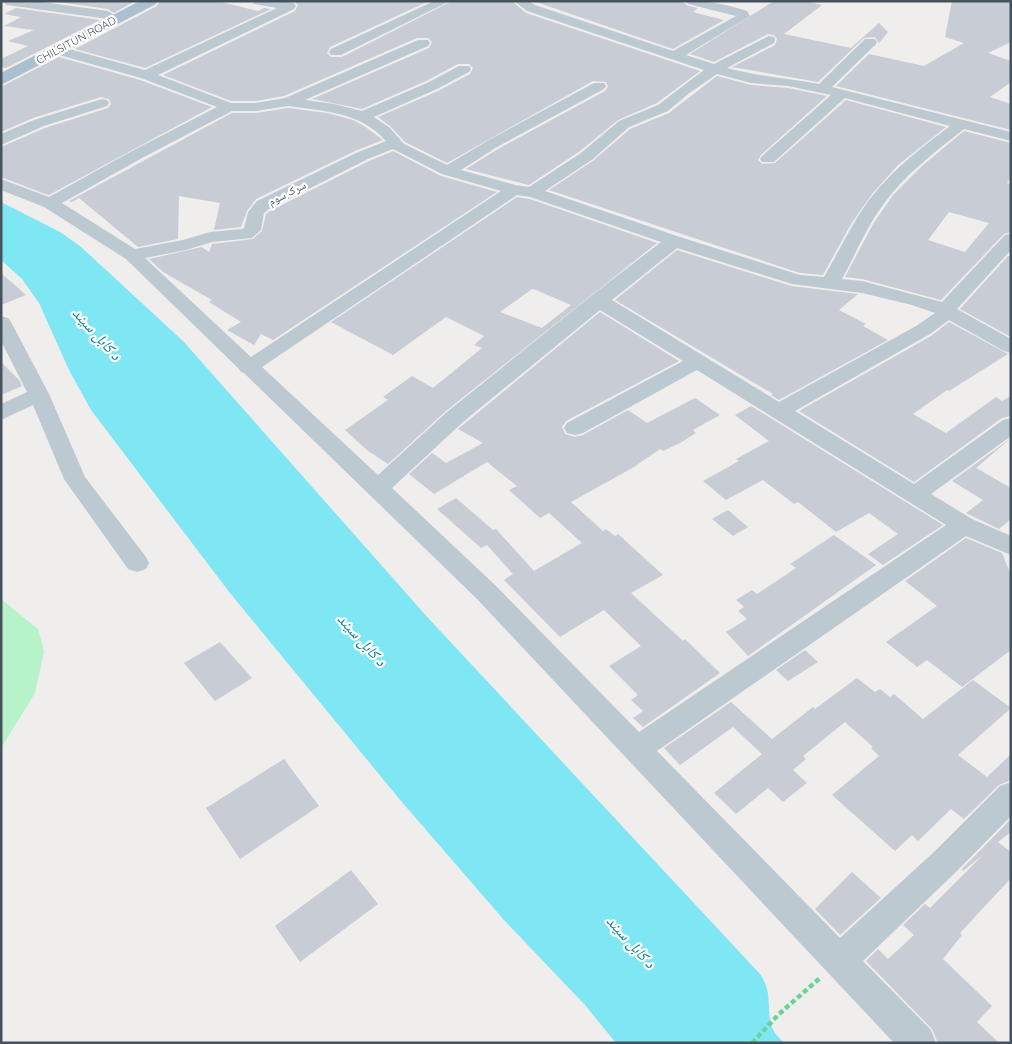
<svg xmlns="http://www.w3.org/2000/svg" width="1012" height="1044" font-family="Quicksand,'Noto Naskh Arabic',sans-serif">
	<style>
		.green { fill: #b6f3c8 }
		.water { fill: #7fe6f4 }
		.building { fill: #c8ccd4; fill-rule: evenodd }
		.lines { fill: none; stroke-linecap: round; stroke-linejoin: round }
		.path { stroke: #6bd397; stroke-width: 4.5; stroke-dasharray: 5 3; stroke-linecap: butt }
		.minor { fill: #bcc9d1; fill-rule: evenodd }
		.major { fill: #aac0cf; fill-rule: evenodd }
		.labels { text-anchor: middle; stroke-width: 4.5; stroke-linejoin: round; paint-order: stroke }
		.far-street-label { font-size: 11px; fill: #44535c; stroke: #fff }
		.water-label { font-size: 15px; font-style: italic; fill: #038193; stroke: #fff }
	</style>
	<rect width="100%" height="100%" fill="#f0eded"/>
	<!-- green -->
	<path class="green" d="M1,599L38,629L44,651L35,693L1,748Z"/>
	<!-- water -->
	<path class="water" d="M1,202L60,232L80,246L183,341L429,619L760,974C778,998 758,1024 785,1043H616L585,1005L504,920L401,801L230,593L91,410L69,370L39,303L22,279L1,260Z"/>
	<!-- building -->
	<g class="building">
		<path d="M51,1H135L114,13L108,9Z"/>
		<path d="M160,1H217L258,11L264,8L271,9L145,68L75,49L157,6Z"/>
		<path d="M294,1H429L330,47L327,53L331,57H342L452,1H512L526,13L700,71L657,103L618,120L580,151L529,185L466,169L498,149L605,91L608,87L606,82L593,81L447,163L405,142L391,127L378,117L438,91L470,74L473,68L469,64H458L426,81L362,109L312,99L429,48L432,42L428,38H417L284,96L256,101H231L163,75L295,11L298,5Z"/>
		<path d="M533,1H681L688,6L698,8L693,12L724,20L673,49Z"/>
		<path d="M774,1H804L822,5L784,34L851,48L879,23L888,32L879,43L875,37L864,38L818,82L732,67L775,45L777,39L774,35L768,34L714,62L690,54Z"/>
		<path d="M952,1H1011V42L988,53L1011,61V82L990,97L1011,104V130L836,86L869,54L924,66L964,43L945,37Z"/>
		<path d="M16,8L100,20L6,68L1,67V59L28,46L8,41L34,30L4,26L21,17L4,14Z"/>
		<path d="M59,57L140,80L212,107L49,195L45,194L1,177V147L45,128L108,108L111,104L109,99L101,97L33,118L1,132V87Z"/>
		<path d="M717,76L751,85L788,88L827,96L761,155L758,160L762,164L775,163L846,100L946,127L898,165L872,194L851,224L823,275L800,273L549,190L594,160L630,129L669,113Z"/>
		<path d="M288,108L327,113L353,120L364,126L383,140L355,151L256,199L247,211L241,227L214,230L220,203L179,196L178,239L138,247L79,198L72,202L69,201L232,113H256Z"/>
		<path d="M964,131L1011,143V177L1007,183L1011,184V232L1004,234L941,300L862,279L845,277L873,224L893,195L922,166ZM949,212L989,223L965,252L928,240Z"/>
		<path d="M393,151L441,176L497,192L273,340L261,334L254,345L227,330L241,322L209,302L212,300L163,272L149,259L202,247L209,252L212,244L253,239L262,231L266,214L270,211L369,161Z"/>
		<path d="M517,197L530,199L657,243L446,411L388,464L368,451L345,430L388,400L383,397L412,376L433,388L482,348L474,345L484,336L446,317L393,355L331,322ZM532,289L536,290L571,305L542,328L500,312Z"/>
		<path d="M677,250L791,286L858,294L839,310L866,324L863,326L888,340L779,400L771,395L773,394L615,300Z"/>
		<path d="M1008,256L1011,257V337L960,309Z"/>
		<path d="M1,273L26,295L1,305Z"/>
		<path d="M600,312L679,361L566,421L562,427L565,434L575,437L583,435L628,410L647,423L695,398L720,415L693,430L696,433L680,443L663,451L660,449L634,467L571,502L603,531L606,529L615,536L618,534L663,575L631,593L683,641L685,639L720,673L643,727L633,718L643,711L631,700L638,695L609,666L641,646L604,610L560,637L504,580L513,574L487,545L481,548L437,509L456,498L493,530L496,529L534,571L582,543L549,513L540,518L509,490L517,486L487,462L434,494L409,474L432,453L446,463L483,443L458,429Z"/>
		<path d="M949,322L1008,354L949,391L947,390L913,414L946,433L996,397L1002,401L1011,396V416L1002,418L914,482L799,411L931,336Z"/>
		<path d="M1,362L19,380L22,386L1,395Z"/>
		<path d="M751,406L943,525L883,565L868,554L898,534L869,513L836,532L798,502L794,504L763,480L726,500L703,481L739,461L736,459L769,441L735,415Z"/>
		<path d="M1011,438L976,468L1011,488V519L999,529L966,513L983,500L952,481Z"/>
		<path d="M728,510L748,527L733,536L712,519Z"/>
		<path d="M834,535L876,565L748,656L726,632L747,619L738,611L744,607L736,600L752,590L757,594L796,568L790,564Z"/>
		<path d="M966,538L1002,553L1011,575V650L962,687L927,660L917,667L886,642L937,606L905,581Z"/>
		<path d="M220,642L252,678L215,701L184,663Z"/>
		<path d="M805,650L818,662L788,681L776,670Z"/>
		<path d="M857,678L875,692L880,689L890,697L894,694L923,719L973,680L1011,708L958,755L987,777L1011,754V780L999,785L964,819L951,809L918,841L912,835L895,851L832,795L879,756L871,748L873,747L845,722L803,756L806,759L793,770L807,783L783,802L768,788L736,814L714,793L762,754L733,727L680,765L664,748L731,702L772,739L813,707L815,709Z"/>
		<path d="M284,759L319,806L240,859L206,808Z"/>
		<path d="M1011,819V832L998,842L1011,852V878L960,933L962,935L943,959L992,1006L977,1022L999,1043H938L932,1029L866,961L878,949L888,959L914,935L903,925L925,904L930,908L985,853L963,871L962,869Z"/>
		<path d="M351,870L378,904L300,962L275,926Z"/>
		<path d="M852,872L881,898L840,935L815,909Z"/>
	</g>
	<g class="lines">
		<!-- path -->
		<path class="path" d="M752,1043L779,1014L820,978"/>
		<!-- minor -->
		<g class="minor">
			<path d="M1,1H35L108,11L114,15L108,19L7,5Z"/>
			<path d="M252,1H283L294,3L296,6L294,9L158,75L231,103H256L285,98L418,40H428L430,43L428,46L305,100L334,104L362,111L427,83L459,66H469L471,69L469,72L437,89L374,117L390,128L404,144L447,165L487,141L594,83H604L606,86L604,89L497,147L461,170L515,185L529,187L581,153L619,121L658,105L704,70L527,11L514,1H529L535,5L673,51L736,16L688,4L686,1C710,1 725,4 747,11L750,16L686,55L714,64L769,36L774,37L775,40L774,43L727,68C757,76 788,78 819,84L865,39H875L877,42L875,45L832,87L1011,132V141L964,129C935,152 904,175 883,205C866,228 855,255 842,279L862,281L942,302L1005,235L1011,234V250L957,309L1011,339V353L1004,351L949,320L930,334L795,411L914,484L1003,420L1011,418V436L931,494L972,519L1011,536V555L966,536L657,751L840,938L935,851L1000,786L1011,782V816L957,871L863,961L931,1030L936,1043H894L477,599L244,373L241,372L238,368L126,259L44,207L1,190V179L49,197L130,152L217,107L141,78L52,53L50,50L52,47H62L145,70L277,8L254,4ZM717,74L751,83L788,86L831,95L762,156L760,159L762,162H774L845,98L950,126C922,147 895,168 873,195C853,220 840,250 824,277L800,275L680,237L545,191L593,159L629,127L668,111L688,94ZM288,106C323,111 361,112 386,141L356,153L257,201L248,212L244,228L242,229L210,232L183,240L135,249L62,203L142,158L232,111H256ZM393,149L442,174L501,191L251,357L145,258L186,250L212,242L252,238L261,230L264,213L269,209L368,159ZM517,195L530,197L661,242L591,296L447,412L378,475L262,367ZM677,248L792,284L862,293L912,305L935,313L916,326L779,402L612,300ZM600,310L683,361L567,423L564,428L567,433L575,435L583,433L697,370L946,525L639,732L495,585L392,488L463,422Z"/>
			<path d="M434,1H450L341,55H331L329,52L331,49Z"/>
			<path d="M102,99L107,100L109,103L107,106L44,126L1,145V134L34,120Z"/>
			<path d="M1,316L8,318L11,322L49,394L85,477L146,557L149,563L146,569L137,572L128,569L64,479L33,405L1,420V404L27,392L1,341Z"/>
		</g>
		<!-- major -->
		<path class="major" d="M140,1H158L156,4L1,85V73Z"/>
	</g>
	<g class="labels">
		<!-- far-street labels -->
		<g class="far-street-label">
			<text transform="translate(76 40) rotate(-28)" y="4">CHILSITUN ROAD</text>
			<text transform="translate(287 193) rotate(-27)" y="4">سرک سوم</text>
		</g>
		<!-- water labels -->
		<g class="water-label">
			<text transform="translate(97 334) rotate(48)" y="5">د کابل سيند</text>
			<text transform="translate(362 640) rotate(48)" y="5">د کابل سيند</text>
			<text transform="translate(631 942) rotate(48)" y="5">د کابل سيند</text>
		</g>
	</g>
	<!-- border -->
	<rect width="1012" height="1044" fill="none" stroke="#44535c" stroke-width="5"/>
</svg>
